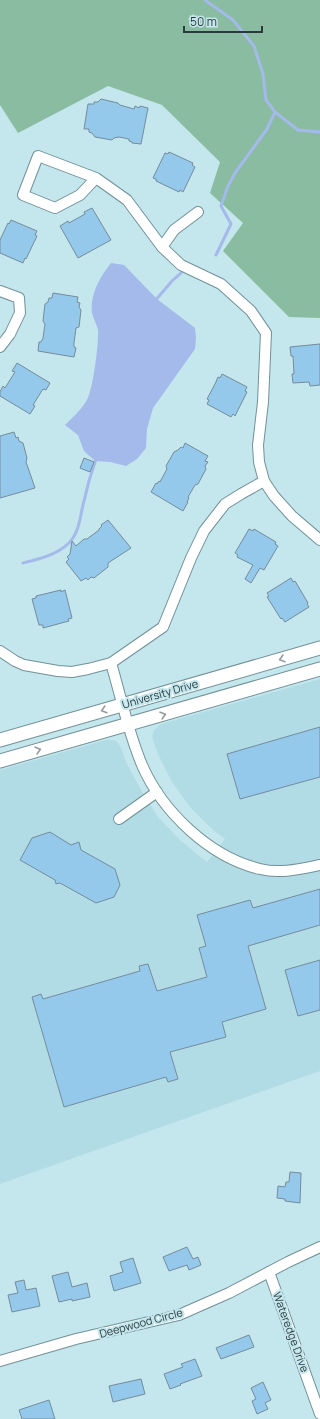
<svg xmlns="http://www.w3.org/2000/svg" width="320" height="1419" font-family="Manrope,sans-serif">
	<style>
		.built { fill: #b1dce5 }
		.green { fill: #89bca0 }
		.water { fill: #a4baeb }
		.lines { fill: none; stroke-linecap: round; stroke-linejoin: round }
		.stream { stroke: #a4baeb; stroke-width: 3 }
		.building { fill: #95c9ec; stroke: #748c9c }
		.minor-casing { stroke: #729198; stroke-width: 12 }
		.major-casing { stroke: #729198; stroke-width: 15 }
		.minor { stroke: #fff; stroke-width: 10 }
		.major { stroke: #fff; stroke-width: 13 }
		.oneway { stroke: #969c9e }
		.labels { text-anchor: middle; stroke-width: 4; stroke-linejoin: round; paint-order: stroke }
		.street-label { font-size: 11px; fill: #2d3a3d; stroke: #c4e6ed }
	</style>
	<rect width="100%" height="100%" fill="#c4e6ed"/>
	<!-- built -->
	<path class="built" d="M320,679V1071L0,1184V770L106,740H112L116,741L120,746L126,762L141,790L158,817L180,840L207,862L225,839L213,830L190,807L172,782L158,754L152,737L154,730L161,724Z"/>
	<!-- green -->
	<path class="green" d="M0,0H320V318L289,317L223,251L243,223L210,193L220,162L162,105L108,86L18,133L0,105Z"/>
	<!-- water -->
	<path class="water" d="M111,263L124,265L157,299L195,328L196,338L195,349L153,408L147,429L146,448L137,459L126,466L110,462L95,461L84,451L78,435L65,425C73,417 82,409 87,400C93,389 99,343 98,330C97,324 93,319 92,313C90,294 100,277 111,263Z"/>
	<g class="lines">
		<!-- stream -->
		<g class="stream">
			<path d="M205,0L233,20L254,46L263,74L266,100L275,112L298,130L320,132"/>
			<path d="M216,255L231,224L221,206L228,186L235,173L267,129L275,112"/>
			<path d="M154,302L172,281L181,273"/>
			<path d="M23,563C39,559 56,555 68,544C80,533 80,515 84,501C87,487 91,473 96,459"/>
		</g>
	</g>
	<!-- building -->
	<g class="building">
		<path d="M101,99L118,103L120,105L134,109L135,106L139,108L140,106L148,108L141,144L132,143V142L129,141V139L119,137L114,138L112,140L95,137L92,133L89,132V129H84L88,104H94V102H98Z"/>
		<path d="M169,152L193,163L192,165L195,167L183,192L180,190L179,192L156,181V179L153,178L165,153L168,154Z"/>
		<path d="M92,208L111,240L78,258L60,226L68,221L69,223L85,214L84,212Z"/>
		<path d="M11,220L37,231L35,235L37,236L26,259L25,258L23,263L0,253V240L8,223L9,224Z"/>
		<path d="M53,293L78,297L77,302L80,303L79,307L81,310L79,327L76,328L74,343V347L76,348L74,357L38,351L39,342H41L43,338L45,324L43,321L45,304L48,302L49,298H52Z"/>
		<path d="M320,344V385L310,386L309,382L293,383L292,374H294L293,356H291L290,347Z"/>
		<path d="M17,363L50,383L46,390L43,389L33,405L35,406L30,414L0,396V392L3,386L5,388L15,372L12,371Z"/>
		<path d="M222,374L247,387L245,391L247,392L235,416L233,414L231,417L207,404L209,400L207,399L215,384L218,377L220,378Z"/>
		<path d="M14,432L16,438L18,437L19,441L23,443L27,458L26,462L35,488L0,498V436Z"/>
		<path d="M185,443L208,456L205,461L208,462L205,466L206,469L198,484L195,485L188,497L189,498L187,502H188L183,511L151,492L156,483L157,484L159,481L160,482L167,469L166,466L174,452L178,450L181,447L183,448Z"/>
		<path d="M84,458L94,462L90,472L80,468Z"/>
		<path d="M108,520L131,548L108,563V567L94,578L91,577L88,580L86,578L81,581L66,562L69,559L67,557L70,554L72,541L76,546L84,539H87L99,530V529L102,526L101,525Z"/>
		<path d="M249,529L253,531L254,529L276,542L275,544L278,546L264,570L260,568L251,583L245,579L253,565L237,557L238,555L235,553Z"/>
		<path d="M291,578L293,582L295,581L308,603L307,604L309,607L285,622L282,618L281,619L267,597L269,596L267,593Z"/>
		<path d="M61,590V592L65,590L72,618L68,619L69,621L43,628V625H39L32,599L36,598V596Z"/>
		<path d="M320,727V777L240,799L227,754Z"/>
		<path d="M50,832L71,845L79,842L81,850L115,869L120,885L114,897L96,903L60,883L56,884L55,880L20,860L32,838Z"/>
		<path d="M320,889V925L248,946L266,1009L222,1022L226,1037L170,1052L178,1079L168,1082L166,1077L64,1107L32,997L41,994L43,999L140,971L139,966L148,964L157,991L207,977L199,948L206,946L197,915L250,900L253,908Z"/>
		<path d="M320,960V1010L298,1016L285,970Z"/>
		<path d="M290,1172L301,1173L300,1203L285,1201V1199L277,1198L278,1186L285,1187L286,1182H289Z"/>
		<path d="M187,1247L193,1259L198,1257L201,1265L189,1270L187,1265L169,1271L163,1257Z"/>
		<path d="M133,1258L141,1283L114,1291L110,1276L123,1272L120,1262Z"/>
		<path d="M68,1272L72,1287L87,1283L90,1297L72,1301V1299L59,1302L52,1276Z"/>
		<path d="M24,1280L26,1290L36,1288L40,1306L12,1312L8,1295L18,1293L15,1282Z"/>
		<path d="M249,1335L254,1347L221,1359L216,1348Z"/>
		<path d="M195,1359L202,1376L180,1384L181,1385L170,1389L164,1374L183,1367L181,1364Z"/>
		<path d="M141,1379L145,1394L113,1402L109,1386Z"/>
		<path d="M263,1382L271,1400L265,1403L268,1409L257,1414L252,1401L256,1399L251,1388Z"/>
		<path d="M49,1400L55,1419H22L19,1410Z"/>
	</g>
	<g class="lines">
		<defs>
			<g id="minor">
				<path d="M96,178L80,195L55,208L23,195L38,156L96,178L127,200L162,247L181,265L221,284L251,311L266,333L263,402L258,445L259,462L264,481L274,496L292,516L320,540"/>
				<path d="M162,247L174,230L198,212"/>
				<path d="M0,291L19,298L20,313L10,334L0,347"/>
				<path d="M0,651L15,661L24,665L58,671L72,672L88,669L111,663L163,627L191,558L204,531L225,504L241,494L264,481"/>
				<path d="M111,663C121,697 128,732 142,765C162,811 209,857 260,869C280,874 300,869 320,865"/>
				<path d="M119,819L157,792"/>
				<path d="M269,1272L320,1414"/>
				<path d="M0,1361L76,1339L179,1315L229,1293L288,1262L320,1247"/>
			</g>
			<g id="major">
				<path d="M0,740L320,648"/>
				<path d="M0,761L320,669"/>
			</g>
		</defs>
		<!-- minor casing -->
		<use href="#minor" class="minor-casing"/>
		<!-- major casing -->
		<use href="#major" class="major-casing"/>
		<!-- minor -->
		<use href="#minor" class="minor"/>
		<!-- major -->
		<use href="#major" class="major"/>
	</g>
	<!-- one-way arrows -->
	<defs><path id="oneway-chevron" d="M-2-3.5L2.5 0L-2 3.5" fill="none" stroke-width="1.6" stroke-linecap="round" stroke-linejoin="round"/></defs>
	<g class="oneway">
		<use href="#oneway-chevron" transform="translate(282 659) rotate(164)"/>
		<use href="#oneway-chevron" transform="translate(104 710) rotate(163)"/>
		<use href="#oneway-chevron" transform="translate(163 715) rotate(-16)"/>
		<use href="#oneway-chevron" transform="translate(38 750) rotate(-16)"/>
	</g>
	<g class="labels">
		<!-- street labels -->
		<g class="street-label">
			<text transform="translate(160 694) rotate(-16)" y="4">University Drive</text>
			<text transform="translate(141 1323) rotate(-15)" y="4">Deepwood Circle</text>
			<text transform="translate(291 1332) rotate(70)" y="4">Wateredge Drive</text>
		</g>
	</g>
	<!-- scale -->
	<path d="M184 26v6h78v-6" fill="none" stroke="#2d3a3d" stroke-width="2"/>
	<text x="190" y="26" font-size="12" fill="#2d3a3d" stroke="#c4e6ed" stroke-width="3" paint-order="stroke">50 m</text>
</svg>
